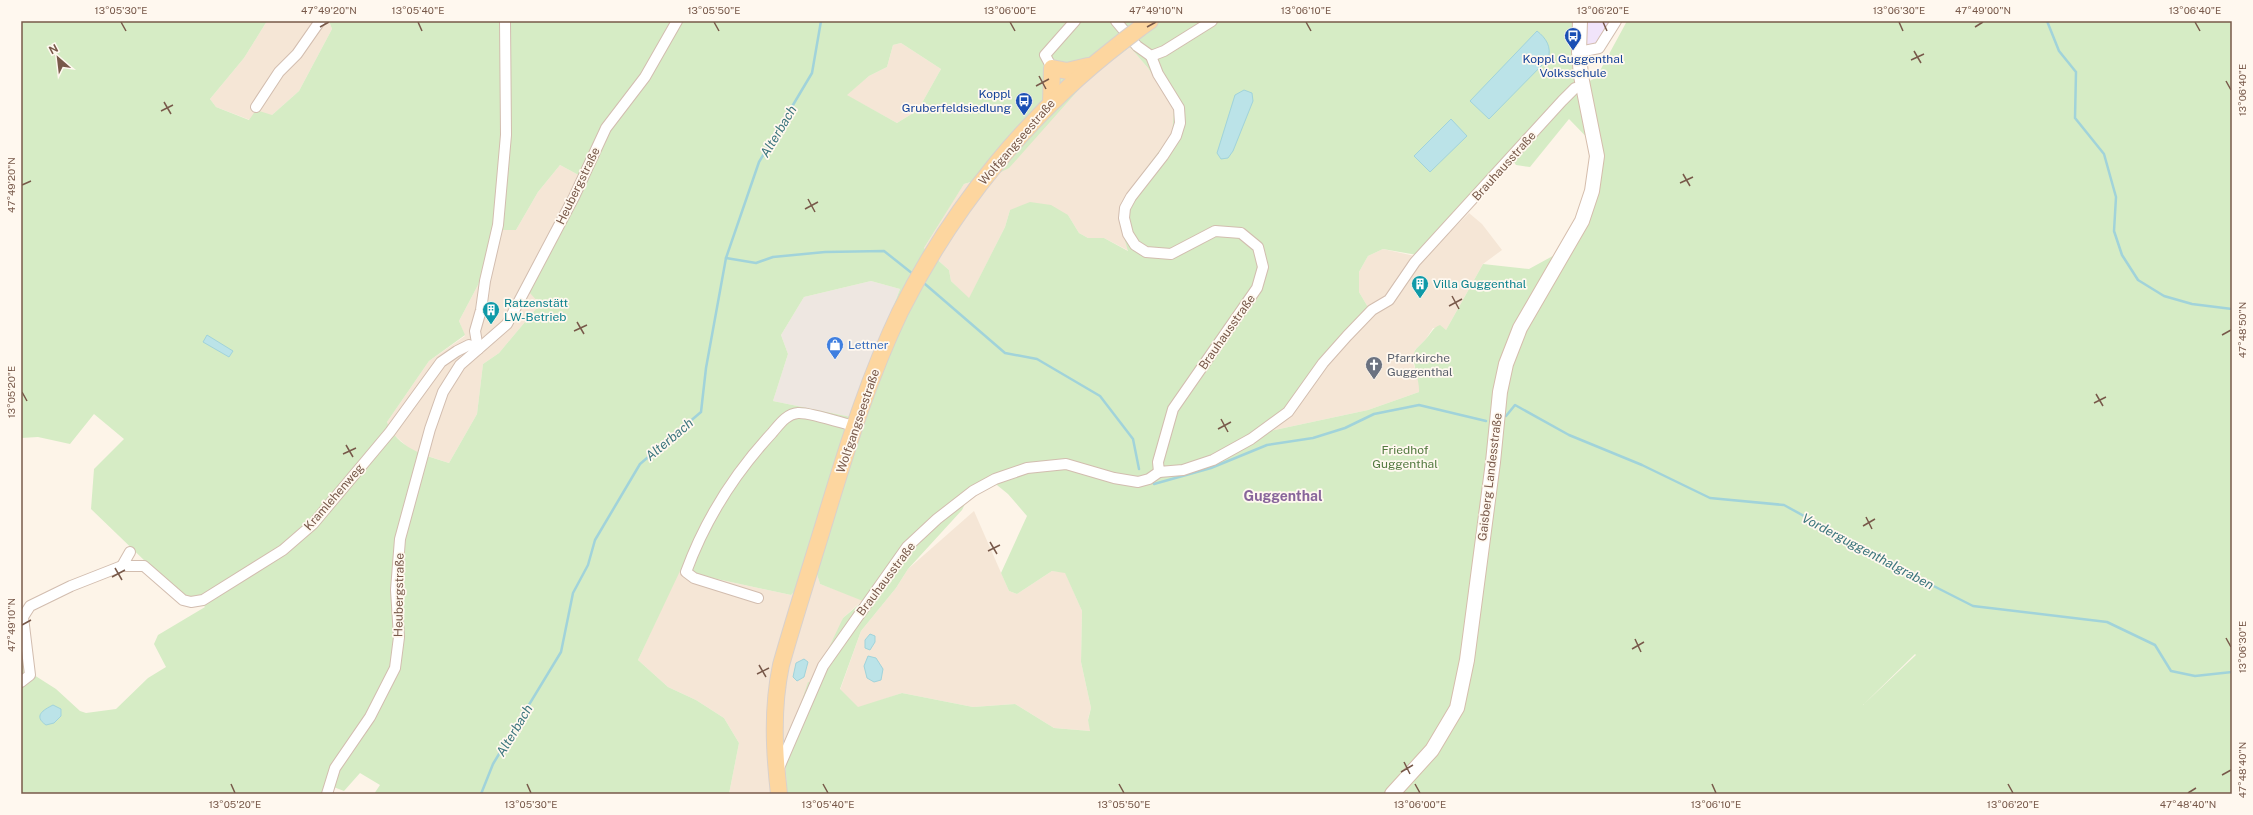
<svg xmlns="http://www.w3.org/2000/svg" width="2253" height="815" font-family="'Public Sans',sans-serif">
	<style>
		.residential { fill: #f5e6d6 }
		.industrial { fill: #eee7e1 }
		.education { fill: #f1e4fa }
		.green { fill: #d6ecc5; fill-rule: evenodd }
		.water { fill: #bbe3e8; stroke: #a1d3da }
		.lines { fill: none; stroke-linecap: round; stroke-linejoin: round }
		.stream { stroke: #a1d3da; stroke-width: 2.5 }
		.minor-casing { stroke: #d2bdaf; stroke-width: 12 }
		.secondary-casing { stroke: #d5bdac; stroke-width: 16 }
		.primary-casing { stroke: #d9d1cc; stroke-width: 18 }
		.minor { stroke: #fff; stroke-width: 10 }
		.secondary { stroke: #fff; stroke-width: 14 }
		.primary { stroke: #fdd69f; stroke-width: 16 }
		.primary-bridge-casing { stroke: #d9d1cc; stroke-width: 18; stroke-linecap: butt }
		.primary-bridge { stroke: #fdd69f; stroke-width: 16 }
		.ticks { fill: none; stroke: #78594a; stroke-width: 1.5 }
		.labels { text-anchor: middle; stroke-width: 3.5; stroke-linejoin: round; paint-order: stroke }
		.transit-label { font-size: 12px; fill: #164399; stroke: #fff8ef }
		.street-label { font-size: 12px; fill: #78594a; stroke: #fff8ef }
		.culture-label { font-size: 12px; fill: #0d838f; stroke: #fff8ef; text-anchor: start }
		.shop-label { font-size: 12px; fill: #366cbe; stroke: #fff8ef; text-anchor: start }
		.worship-label { font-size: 12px; fill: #5b616d; stroke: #fff8ef; text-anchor: start }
		.park-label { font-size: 12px; fill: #52793f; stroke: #fff8ef }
		.water-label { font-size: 13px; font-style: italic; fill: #3d767e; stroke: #fff8ef }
		.quarter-label { font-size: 14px; font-weight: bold; fill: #88669b; stroke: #fff8ef }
		.neatline { fill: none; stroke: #78594a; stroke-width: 1.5 }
		.ticks-label { font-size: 10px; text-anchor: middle; fill: #78594a }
	</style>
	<rect width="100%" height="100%" fill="#fdf4e8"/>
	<!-- residential -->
	<g class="residential">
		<path d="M267,21H329L332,29L299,91L272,115L250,120L216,107L210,99L244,58Z"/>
		<path d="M901,43L941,69L918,110L897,123L846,95L869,76L887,67L893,45Z"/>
		<path d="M1130,47L1148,68L1174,108L1172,134L1130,190L1129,251L1104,238H1088L1079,233L1068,215L1010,210L1005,227L969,299L951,281L949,270L924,248L951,204L964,184L995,175L1089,78Z"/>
		<path d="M560,165L586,179L540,304L499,353L483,364L477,414L449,463L412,451L391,432L387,422L429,361L465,336L459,321L478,285L498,230H516L538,192Z"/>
		<path d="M1469,213L1482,224L1502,250L1483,264L1446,330L1433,328L1426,339L1415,350L1413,363L1420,382L1419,392L1368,410L1265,432L1369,309L1359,292V272L1368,256L1383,249L1424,258Z"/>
		<path d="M974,511L1009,591L1017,594L1052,571L1065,572L1082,611L1081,662L1091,708L1088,719L1091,731L1054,728L1015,704L973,707L902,693L858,708L840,690L861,631L896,588L908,569Z"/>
		<path d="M816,570L820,584L863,600L843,618L787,794H729L739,743L724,718L696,700L668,687L638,660L679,571L791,595Z"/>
	</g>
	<!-- industrial -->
	<path class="industrial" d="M871,281L900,289L851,417L773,401L788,354L781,335L804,297Z"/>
	<!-- education -->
	<path class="education" d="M1587,21H1611L1601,37L1592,46H1588L1585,40Z"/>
	<!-- green -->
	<path class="green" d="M21,21H267L244,58L210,99L216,107L249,120L256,110L272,115L299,91L332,29L329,21H1587L1585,40L1587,82L1596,78L1627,21H2232V794H787L785,752L808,682L812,683L843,618L863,601L820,584L816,571L791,595L680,571L638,660L668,687L696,700L724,718L739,743L729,794H374L380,785L360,773L344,791L331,786L328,794H21V609L24,672L34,675L56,689L80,711L86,713L116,709L148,678L166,667L154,644L158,635L205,607L198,599L185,597L173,588L91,509L94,469L124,439L94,414L70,444L38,437L21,438ZM901,43L941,69L918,110L897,123L847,95L869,76L887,67L893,45ZM1130,47L1148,68L1174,108L1172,134L1130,190L1119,220L1128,251L1104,238H1088L1079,233L1068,215L1051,205L1030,202L1010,210L1005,227L969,298L951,281L949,270L924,248L964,184L995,175L1009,168L1089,78ZM1569,119L1601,152L1596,202L1571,246L1529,269L1483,264L1446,330L1440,325C1432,328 1431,334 1425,340C1422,343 1419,346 1416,349C1409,358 1420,378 1419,392L1368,410L1265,432L1369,309L1359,292V272L1368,256L1383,249L1417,255L1510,156L1516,165L1530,167ZM560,165L586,179L529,292L540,304L499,353L483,364L477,414L449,463C424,455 397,448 387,422L429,361L465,335L459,321L478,285L498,230H516L538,192ZM871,281L900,289L851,417L773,401L788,354L781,335L804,297ZM992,481L1008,494L1027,516L1001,573L1009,591L1017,594L1052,571L1065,573L1082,611L1081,662L1091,708L1088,720L1090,731L1054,728L1015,704L973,707L902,693L858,707L840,689L861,631L896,588L908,569L962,510L969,496ZM1915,654L1916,655L1863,705Z"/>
	<!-- water -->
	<g class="water">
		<path d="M1537,31C1546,38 1552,47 1548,59L1489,119L1470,101Z"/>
		<path d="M1244,90L1252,93L1253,101L1233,151L1228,158L1221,159L1217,153L1235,95Z"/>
		<path d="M1451,119L1467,136L1430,172L1414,156Z"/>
		<path d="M207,335L233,351L229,357L203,342Z"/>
		<path d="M870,634L875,636V642L870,650L865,648V640Z"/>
		<path d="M868,656L876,658L883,669L881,680L874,682L867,678L864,666Z"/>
		<path d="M804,659L808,662L804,677L797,681L793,677L796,663Z"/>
		<path d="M53,705L61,709V716L54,723L46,725C33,716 43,710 53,705Z"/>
	</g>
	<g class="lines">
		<!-- stream -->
		<g class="stream">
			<path d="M2047,21L2059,51L2076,72L2075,118L2104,154L2116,197L2114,231L2122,255L2138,280L2164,296L2192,304L2232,309"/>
			<path d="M726,258L756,263L773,257L825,252L884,251L913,274"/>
			<path d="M925,284L1005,353L1037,359L1100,396L1133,439L1139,469"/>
			<path d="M1506,416L1515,405L1569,435L1642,465L1710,498L1784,505L1904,571L1973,606L2107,622L2155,645L2171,671L2195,676L2232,672"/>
			<path d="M1154,484L1211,468L1267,445L1313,438L1345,428L1374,414L1419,405L1486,421"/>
			<path d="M481,794L493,764L561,652L573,593L588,565L595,540L640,464L701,412L706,368L726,258L759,162L812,73L821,21"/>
		</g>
		<defs>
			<g id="minor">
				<path d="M1116,21L1137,46L1151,56L1164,51L1212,21"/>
				<path d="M1579,52L1599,48L1616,21"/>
				<path d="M1151,56L1158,74L1179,108L1180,123L1176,136L1163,156L1131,197L1125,208L1124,218L1128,234L1135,245L1146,252L1171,254L1215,231L1241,233L1258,247L1263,267L1257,288L1173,409L1158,462L1159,472L1183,470L1213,460L1251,439L1288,412L1323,363L1347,336L1372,310L1389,300L1415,262L1562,101L1575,88L1583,86"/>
				<path d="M1052,68L1045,55L1075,21"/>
				<path d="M256,107L279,72L297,54L320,21"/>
				<path d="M478,349L475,331L481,310L485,281L498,225L506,135L505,21"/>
				<path d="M122,566L130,552"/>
				<path d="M758,598L694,578L686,572C705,520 735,473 772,433C779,425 786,414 798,413C809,412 842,423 854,426"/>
				<path d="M21,682L30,675L23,617L30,606L71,586L122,566H144L183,600L191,602L203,600L283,550L313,524L390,432L441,362L457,351L469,345L478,349"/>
				<path d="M778,770L823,666L907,547L937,519L973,491L995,479L1027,468L1066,464L1114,478L1138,482L1149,479L1159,472"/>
				<path d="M327,794L335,768L370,717L395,668L399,637L396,590L400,539L430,429L443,392L460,365L507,324L574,197L606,128L645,77L677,21"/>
			</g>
			<path id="secondary" d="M1392,794L1432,750L1457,708L1467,660L1493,462L1500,392L1506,364L1520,328L1582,221L1592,191L1597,156L1581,76L1579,52L1580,21"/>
			<g id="primary">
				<path d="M1140,28L1150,21"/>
				<path d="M1051,103L1052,68L1067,71L1088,66"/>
				<path d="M779,794C774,750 772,708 781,665C796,612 813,560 829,507C849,441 870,375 900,312C953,206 1029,113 1123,41"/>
			</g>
		</defs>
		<!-- minor casing -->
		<use href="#minor" class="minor-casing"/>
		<!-- secondary casing -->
		<use href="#secondary" class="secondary-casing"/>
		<!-- primary casing -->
		<use href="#primary" class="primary-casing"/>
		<!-- minor -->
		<use href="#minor" class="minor"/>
		<!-- secondary -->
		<use href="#secondary" class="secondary"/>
		<!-- primary -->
		<use href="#primary" class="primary"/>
		<defs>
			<path id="primary-bridge" d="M1123,41L1140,28"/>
		</defs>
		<!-- primary-bridge casing -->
		<use href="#primary-bridge" class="primary-bridge-casing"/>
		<!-- primary-bridge -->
		<use href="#primary-bridge" class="primary-bridge"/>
	</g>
	<!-- ticks -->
	<path class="ticks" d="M121,22L126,31M418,22L422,31M714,22L719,31M1010,22L1015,31M1306,22L1311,31M1603,22L1607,31M1899,22L1903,31M2195,22L2200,31M320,27L329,22M1147,27L1156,22M1975,27L1983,22M1914,51L1921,63M1911,60L1924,54M1039,76L1046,89M2226,81L2231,90M1036,86L1049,79M164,102L171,114M161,111L173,105M1683,174L1690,186M1680,183L1693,177M22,185L31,181M808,199L815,212M805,209L818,202M1452,296L1459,309M1449,306L1462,299M577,322L584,334M574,331L587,325M2222,335L2231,330M22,392L27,401M2096,394L2103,406M2094,403L2106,397M1221,419L1228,432M1218,429L1231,422M346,445L353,457M343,454L356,448M1866,517L1872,529M1863,526L1875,519M990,542L997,554M988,551L1000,545M115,568L122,580M112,577L125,570M22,625L31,620M2226,638L2231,647M1635,639L1641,652M1632,649L1644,642M759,665L766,677M757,674L769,668M1404,762L1410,774M1401,772L1413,765M2222,775L2231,770M231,784L235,793M527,784L531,793M823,784L828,793M1119,784L1124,793M1415,784L1420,793M1712,784L1716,793M2008,784L2013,793M2188,793L2196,788"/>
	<!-- icons -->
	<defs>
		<symbol id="bus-pin" viewBox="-11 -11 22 30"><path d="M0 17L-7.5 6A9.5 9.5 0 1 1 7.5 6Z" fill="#1a4fb4" stroke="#fff8ef"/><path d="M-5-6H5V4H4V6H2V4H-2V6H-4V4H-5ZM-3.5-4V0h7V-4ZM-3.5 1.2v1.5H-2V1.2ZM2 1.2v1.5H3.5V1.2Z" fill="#fff"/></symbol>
		<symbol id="building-pin" viewBox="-11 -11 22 30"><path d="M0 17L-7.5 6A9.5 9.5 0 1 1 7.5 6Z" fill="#0f9aa8" stroke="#fff8ef"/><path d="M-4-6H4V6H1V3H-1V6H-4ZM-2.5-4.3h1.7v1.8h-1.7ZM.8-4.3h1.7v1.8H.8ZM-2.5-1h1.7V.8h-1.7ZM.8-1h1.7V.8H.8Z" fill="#fff"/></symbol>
		<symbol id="shop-pin" viewBox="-11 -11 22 30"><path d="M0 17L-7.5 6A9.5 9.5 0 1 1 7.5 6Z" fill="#3f7fe0" stroke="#fff8ef"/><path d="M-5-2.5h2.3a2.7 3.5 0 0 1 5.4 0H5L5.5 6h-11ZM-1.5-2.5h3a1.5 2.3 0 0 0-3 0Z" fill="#fff"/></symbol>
		<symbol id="church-pin" viewBox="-11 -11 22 30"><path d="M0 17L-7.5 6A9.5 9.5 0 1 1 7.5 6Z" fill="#6b7280" stroke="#fff8ef"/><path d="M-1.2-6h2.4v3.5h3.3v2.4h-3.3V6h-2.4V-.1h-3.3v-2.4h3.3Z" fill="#fff"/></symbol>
	</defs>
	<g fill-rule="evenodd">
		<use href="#bus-pin" x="1563" y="26" width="20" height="27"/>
		<use href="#bus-pin" x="1014" y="91" width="20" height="27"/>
		<use href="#building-pin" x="1410" y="274" width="20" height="27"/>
		<use href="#building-pin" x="481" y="300" width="20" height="27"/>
		<use href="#shop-pin" x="825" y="335" width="20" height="27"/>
		<use href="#church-pin" x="1364" y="355" width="20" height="27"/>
	</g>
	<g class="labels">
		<!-- transit labels -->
		<g class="transit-label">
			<text x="1573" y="63">Koppl Guggenthal<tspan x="1573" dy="14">Volksschule</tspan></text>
			<text x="1011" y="98" text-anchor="end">Koppl<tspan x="1011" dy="14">Gruberfeldsiedlung</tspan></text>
		</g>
		<!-- street labels -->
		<g class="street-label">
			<text transform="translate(1017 142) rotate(-49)" y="4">Wolfgangseestraße</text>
			<text transform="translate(1504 166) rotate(-48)" y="4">Brauhausstraße</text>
			<text transform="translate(578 186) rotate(-64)" y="4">Heubergstraße</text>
			<text transform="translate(1227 332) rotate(-55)" y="4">Brauhausstraße</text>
			<text transform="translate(858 421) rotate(-71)" y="4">Wolfgangseestraße</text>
			<text transform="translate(1490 477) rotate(-83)" y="4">Gaisberg Landesstraße</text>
			<text transform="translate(334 497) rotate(-49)" y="4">Kramlehenweg</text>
			<text transform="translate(886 579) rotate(-53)" y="4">Brauhausstraße</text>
			<text transform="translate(399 595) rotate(-89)" y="4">Heubergstraße</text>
		</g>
		<!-- culture labels -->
		<g class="culture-label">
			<text x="1433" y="288">Villa Guggenthal</text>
			<text x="504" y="307">Ratzenstätt<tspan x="504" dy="14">LW-Betrieb</tspan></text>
		</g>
		<!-- shop labels -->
		<g class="shop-label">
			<text x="848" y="349">Lettner</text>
		</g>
		<!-- worship labels -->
		<g class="worship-label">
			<text x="1387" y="362">Pfarrkirche<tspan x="1387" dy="14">Guggenthal</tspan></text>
		</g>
		<!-- park labels -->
		<g class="park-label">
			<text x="1405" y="454">Friedhof<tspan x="1405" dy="14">Guggenthal</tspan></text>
		</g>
		<!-- water labels -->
		<g class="water-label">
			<text transform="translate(778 131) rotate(-59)" y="5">Alterbach</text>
			<text transform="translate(669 439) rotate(-40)" y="5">Alterbach</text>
			<text transform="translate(1868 551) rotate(28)" y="5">Vorderguggenthalgraben</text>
			<text transform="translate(514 730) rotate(-59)" y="5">Alterbach</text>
		</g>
		<!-- quarter labels -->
		<g class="quarter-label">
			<text x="1283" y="501">Guggenthal</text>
		</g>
	</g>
	<!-- border -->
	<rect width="2253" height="815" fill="none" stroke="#fff8ef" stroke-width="44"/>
	<!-- north arrow -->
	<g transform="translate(58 58) rotate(332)" stroke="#fff8ef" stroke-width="3" paint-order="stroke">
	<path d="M0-3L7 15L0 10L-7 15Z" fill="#78594a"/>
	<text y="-6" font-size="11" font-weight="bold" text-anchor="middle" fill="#78594a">N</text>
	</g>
	<rect x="22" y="22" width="2209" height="771" class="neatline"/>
	<g class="ticks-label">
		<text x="121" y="14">13°05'30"E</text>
		<text x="329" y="14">47°49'20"N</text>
		<text x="418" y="14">13°05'40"E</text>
		<text x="714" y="14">13°05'50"E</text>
		<text x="1010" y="14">13°06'00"E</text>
		<text x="1156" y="14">47°49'10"N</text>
		<text x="1306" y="14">13°06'10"E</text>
		<text x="1603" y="14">13°06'20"E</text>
		<text x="1899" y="14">13°06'30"E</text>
		<text x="1983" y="14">47°49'00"N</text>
		<text x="2195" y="14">13°06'40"E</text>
		<text transform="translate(2242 90) rotate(-90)" y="4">13°06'40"E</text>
		<text transform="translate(11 185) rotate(-90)" y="4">47°49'20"N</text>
		<text transform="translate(2242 330) rotate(-90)" y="4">47°48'50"N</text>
		<text transform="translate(11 392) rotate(-90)" y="4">13°05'20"E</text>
		<text transform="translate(11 625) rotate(-90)" y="4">47°49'10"N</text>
		<text transform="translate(2242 647) rotate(-90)" y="4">13°06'30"E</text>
		<text transform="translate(2242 770) rotate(-90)" y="4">47°48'40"N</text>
		<text x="235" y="808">13°05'20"E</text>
		<text x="531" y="808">13°05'30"E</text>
		<text x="828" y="808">13°05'40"E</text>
		<text x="1124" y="808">13°05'50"E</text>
		<text x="1420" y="808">13°06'00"E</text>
		<text x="1716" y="808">13°06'10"E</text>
		<text x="2013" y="808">13°06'20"E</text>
		<text x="2188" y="808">47°48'40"N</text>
	</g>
</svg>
